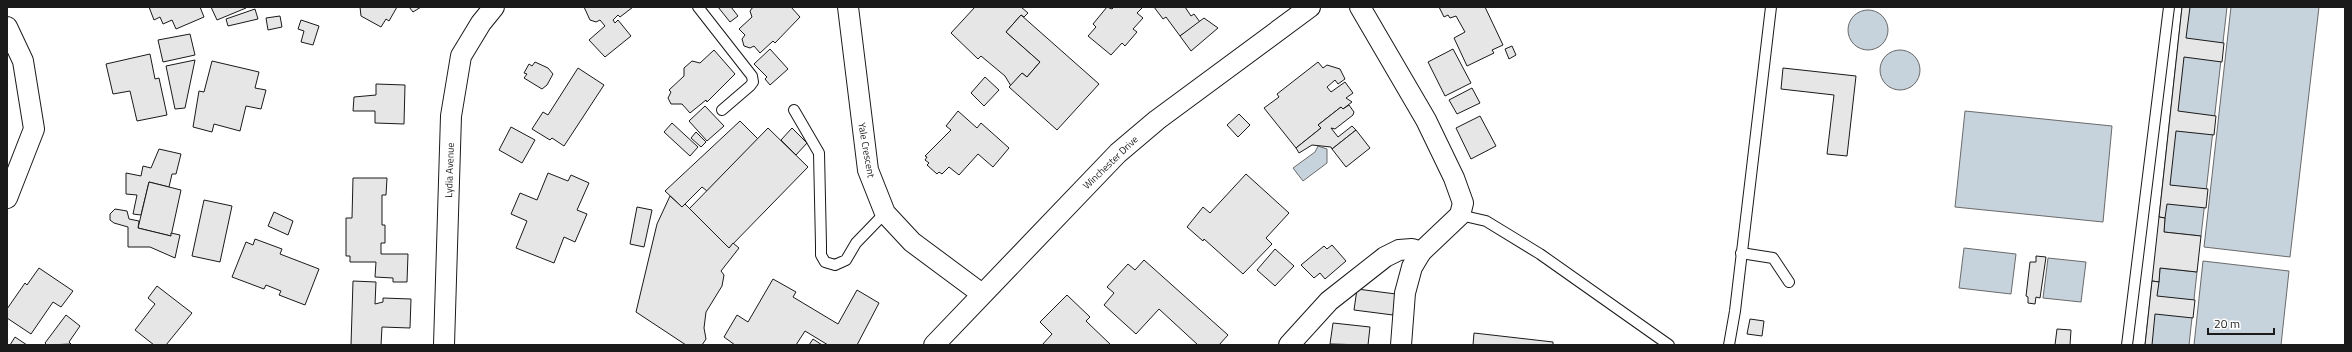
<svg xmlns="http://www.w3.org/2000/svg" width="2352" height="352" font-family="'Titillium Web',sans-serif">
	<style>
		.water { fill: #c6d2dc; stroke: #6a6a6a }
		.building { fill: #e6e6e6; stroke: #1a1a1a }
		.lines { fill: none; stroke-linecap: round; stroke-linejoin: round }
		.lane-casing { stroke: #1a1a1a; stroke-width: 12 }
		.street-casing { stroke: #1a1a1a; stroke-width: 22 }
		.lane { stroke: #fff; stroke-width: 10 }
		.street { stroke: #fff; stroke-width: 20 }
		.labels { text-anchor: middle; stroke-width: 3; stroke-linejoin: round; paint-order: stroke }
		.street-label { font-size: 10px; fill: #1a1a1a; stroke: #fff }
	</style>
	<rect width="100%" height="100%" fill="#fff"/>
	<!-- water -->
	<g class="water">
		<path d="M2182,7H2227L2201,236L2164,232L2165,218L2159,217Z"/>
		<path d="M2231,7H2319L2290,257L2204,247Z"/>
		<circle cx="1868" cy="30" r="20"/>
		<circle cx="1900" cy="70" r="20"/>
		<path d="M1965,111L2112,126L2103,222L1955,207Z"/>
		<path d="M1318,146L1327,149V163L1303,181L1293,168L1315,152Z"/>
		<path d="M1964,248L2016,254L2011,294L1959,288Z"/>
		<path d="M2048,258L2086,262L2081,302L2043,298Z"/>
		<path d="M2203,261L2289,271L2281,345H2194Z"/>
		<path d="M2160,268L2197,272L2189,345H2145L2152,281L2159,282Z"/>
	</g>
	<!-- building -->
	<g class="building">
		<path d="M149,7H200L204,17L176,29L172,20L163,24L160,17L154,20Z"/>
		<path d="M211,7H245L246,8L217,20Z"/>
		<path d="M360,7H397L389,21L386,19L381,27L361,16Z"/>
		<path d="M409,7H421L413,12Z"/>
		<path d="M584,7H633L620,17L618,15L613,20L615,23L618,20L631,36L605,57L589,40L605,26L600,20L596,22L590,20Z"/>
		<path d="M718,7H731L738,16L730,22Z"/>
		<path d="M753,7H791L800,17L775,43L773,41L760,53L754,46L750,48L744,46L742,39L745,35L739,29L752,17L750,11Z"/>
		<path d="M975,7H1021L1028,13L1024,17L1021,15L1006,32L1040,62L1027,77L1022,73L1011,86L1005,76L981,56L978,59L951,33Z"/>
		<path d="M1107,7L1112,9L1114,7H1143L1137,13L1143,18L1133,29L1137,32L1125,46L1122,43L1111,55L1088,36L1096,27L1093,24Z"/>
		<path d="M1154,7H1185L1191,16L1194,14L1200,22L1180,36L1166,17L1163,19Z"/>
		<path d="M1439,7H1485L1503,45L1492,50L1494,53L1467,66L1454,38L1465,32L1456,16L1450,18L1448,15L1444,17Z"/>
		<path d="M2182,7H2190L2186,38L2224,43L2222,62L2184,57L2178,111L2216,116L2214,135L2176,131L2170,185L2208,189L2206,208L2167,204L2165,218L2159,217Z"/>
		<path d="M255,9L258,19L228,26L226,19Z"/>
		<path d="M1021,15L1099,84L1057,130L1009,87L1022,73L1027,77L1040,62L1006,32Z"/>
		<path d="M280,16L282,27L268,30L266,18Z"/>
		<path d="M1204,18L1218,28L1191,51L1180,36Z"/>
		<path d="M301,20L319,26L313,45L301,42L304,31L298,29Z"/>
		<path d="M190,34L195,55L163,62L158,40Z"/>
		<path d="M1512,46L1516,55L1509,59L1505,49Z"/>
		<path d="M770,49L788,69L770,85L765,79L767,77L754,64Z"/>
		<path d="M1453,49L1471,83L1445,96L1428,62Z"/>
		<path d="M714,50L735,74L707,102L706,100L690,113L682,104H671L668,98L671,92L669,90L684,76V68L692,61L700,63Z"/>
		<path d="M150,54L155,79L159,78L167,115L137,121L130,91L113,94L106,64Z"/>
		<path d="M195,60L185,108L175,109L166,66Z"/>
		<path d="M212,61L259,72L255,88L266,90L261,109L246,106L240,131L214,124L212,132L193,127L199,91L204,92Z"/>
		<path d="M535,62L548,68L553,74L547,85L542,89L524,78L527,74L524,73L529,64L532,66Z"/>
		<path d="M1318,62L1323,68L1327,65L1340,69L1345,79L1338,84L1335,80L1327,87L1331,92L1345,82L1353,93L1346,98L1352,102L1343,109L1341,107L1318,125L1321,128L1296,148L1264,108L1279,97L1277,94Z"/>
		<path d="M578,68L604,85L564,146L552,138L550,140L532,129L543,112L548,115Z"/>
		<path d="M1783,68L1856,76L1847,156L1827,154L1834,95L1781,89Z"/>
		<path d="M985,77L999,90L984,106L971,93Z"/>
		<path d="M376,84L405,85L404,124L375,123V111H353L354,97L376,95Z"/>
		<path d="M1472,88L1480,103L1457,114L1449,100Z"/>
		<path d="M1349,105L1354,112L1353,115L1335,129L1331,128L1338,137L1352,126L1356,130L1332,149L1331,147L1312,145L1299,153L1296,148L1321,128L1318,125L1341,107L1343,109Z"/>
		<path d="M705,106L724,126L707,141L689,121Z"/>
		<path d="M958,111L977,128L981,123L1009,148L993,167L978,154L959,175L949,167L942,174L939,172L937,174L927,165L929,163L925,160L927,157L925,156L951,130L946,126Z"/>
		<path d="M1239,114L1250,125L1238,137L1227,125Z"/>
		<path d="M1480,116L1496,146L1471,159L1456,128Z"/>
		<path d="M740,121L758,139L707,191L702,187L682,207L665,191Z"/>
		<path d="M672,123L698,147L690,156L664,132Z"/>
		<path d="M511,127L535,140L522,163L499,150Z"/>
		<path d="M768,128L808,167L729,248L689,209Z"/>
		<path d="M792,128L807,143L796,155L781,140Z"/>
		<path d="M1356,130L1370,148L1346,167L1332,149Z"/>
		<path d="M696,132L706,142L701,147L691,138Z"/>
		<path d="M159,149L181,154L176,174H172L169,187L149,182L141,215L133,214L137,195L126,194V173L141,176L143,166L151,168Z"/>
		<path d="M548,173L568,181L571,175L589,183L577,210L587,214L575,242L564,237L554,263L516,248L527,221L511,214L520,193L537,200Z"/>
		<path d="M1246,174L1289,213L1266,238L1272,244L1243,274L1204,239L1203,241L1187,227L1203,207L1210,213Z"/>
		<path d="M353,178H387L386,195H382V225H385V243H381V254H408L407,282H393V278L375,277L376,262H350V256H346V218H352Z"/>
		<path d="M149,182L181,190L171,236L138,228Z"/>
		<path d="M670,196L682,207L685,204L729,248L733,243L739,248L721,271L724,275L722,286L706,312L704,328L706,339L702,345H686L636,312L657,224Z"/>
		<path d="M204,200L232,206L220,262L192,256Z"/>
		<path d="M637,207L652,210L644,247L630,244Z"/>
		<path d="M115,209L127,211L129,219L139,221L138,228L171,236V233L180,235L175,258L150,247H128V227L114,223L110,220V214Z"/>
		<path d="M274,212L293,221L288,235L268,226Z"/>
		<path d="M2159,217L2165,218L2164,232L2201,236L2197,272L2160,268L2159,282L2152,281Z"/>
		<path d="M255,239L282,249L280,254L319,269L305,305L279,295L281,291L266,285L264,289L232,277L246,242L253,245Z"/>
		<path d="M1332,245L1346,261L1325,279L1320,273L1314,278L1301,265L1324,246L1327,249Z"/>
		<path d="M1275,249L1294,266L1275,286L1257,270Z"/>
		<path d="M2036,256L2046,257L2040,298L2036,297L2035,304L2028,303V297L2026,296L2030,262H2036Z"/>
		<path d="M1144,260L1228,335L1219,345H1198L1159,309L1136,334L1104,305L1114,293L1107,287L1128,264L1135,270Z"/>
		<path d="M39,268L73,291L61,307L53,302L31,334L7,318V309L25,283L27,285Z"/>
		<path d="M773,279L796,292L793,297L838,324L857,290L879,303L857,345H828L805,331L796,345H735L724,337L737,315L748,322Z"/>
		<path d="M353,281L376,282L375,304L383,302V298L411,299L410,328L382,327L381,345H351Z"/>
		<path d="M2152,281L2159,282L2157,296L2195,300L2193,318L2155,314L2152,345H2145Z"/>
		<path d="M157,286L192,313L166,345H154L135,330L155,304L148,298Z"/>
		<path d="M1357,289L1396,294L1393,315L1354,310Z"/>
		<path d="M1067,295L1090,317L1086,321L1111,345H1042L1052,334L1040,322Z"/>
		<path d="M66,315L80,326L69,342L71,344L47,345L45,343Z"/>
		<path d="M1750,319L1764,321L1762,336L1747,334Z"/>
		<path d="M1333,323L1370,327L1368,345L1330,344Z"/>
		<path d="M2057,329L2071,330L2070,345H2055Z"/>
		<path d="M1474,333L1553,342V345H1473Z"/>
		<path d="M15,337L27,345H10Z"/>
		<path d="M813,339L822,345H809Z"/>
	</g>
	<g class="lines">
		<defs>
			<g id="lane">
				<path d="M698,7L752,76L753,82L750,86L722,110"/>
				<path d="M794,110L819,153L821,245V255L825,262L835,265L846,260L856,243L885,213"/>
				<path d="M1460,215L1486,221L1540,254L1669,345"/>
				<path d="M1741,253L1773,258L1789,282"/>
				<path d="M1729,345L1735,311L1771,7"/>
				<path d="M2127,345L2169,7"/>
			</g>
			<g id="street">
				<path d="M848,7L868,170L885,213L912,242L982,294"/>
				<path d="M1360,7L1426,120L1454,178L1463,203L1460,215L1421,252L1412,267L1405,293L1401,345"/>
				<path d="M7,27L23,61L34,129L7,198"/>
				<path d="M444,345L451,116L461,56L481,23L494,7"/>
				<path d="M934,345L1118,153L1157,120L1310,7"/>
				<path d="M1289,345L1329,301L1385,257L1399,250L1412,249L1421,252"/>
			</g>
		</defs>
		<!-- lane casing -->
		<use href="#lane" class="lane-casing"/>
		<!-- street casing -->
		<use href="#street" class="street-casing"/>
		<!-- lane -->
		<use href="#lane" class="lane"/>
		<!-- street -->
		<use href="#street" class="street"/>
	</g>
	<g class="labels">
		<!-- street labels -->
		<g class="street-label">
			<text transform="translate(867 150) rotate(80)" y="4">Yale Crescent</text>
			<text transform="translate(1110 162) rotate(-44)" y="4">Winchester Drive</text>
			<text transform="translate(449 170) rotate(-88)" y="4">Lydia Avenue</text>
		</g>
	</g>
	<!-- border -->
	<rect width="2352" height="352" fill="none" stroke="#1a1a1a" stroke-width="16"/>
	<!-- scale -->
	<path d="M2208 328v6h66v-6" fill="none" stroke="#1a1a1a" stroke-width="2"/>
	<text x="2214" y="328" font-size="12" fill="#1a1a1a" stroke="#ffffff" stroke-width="3" paint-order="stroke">20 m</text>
</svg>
